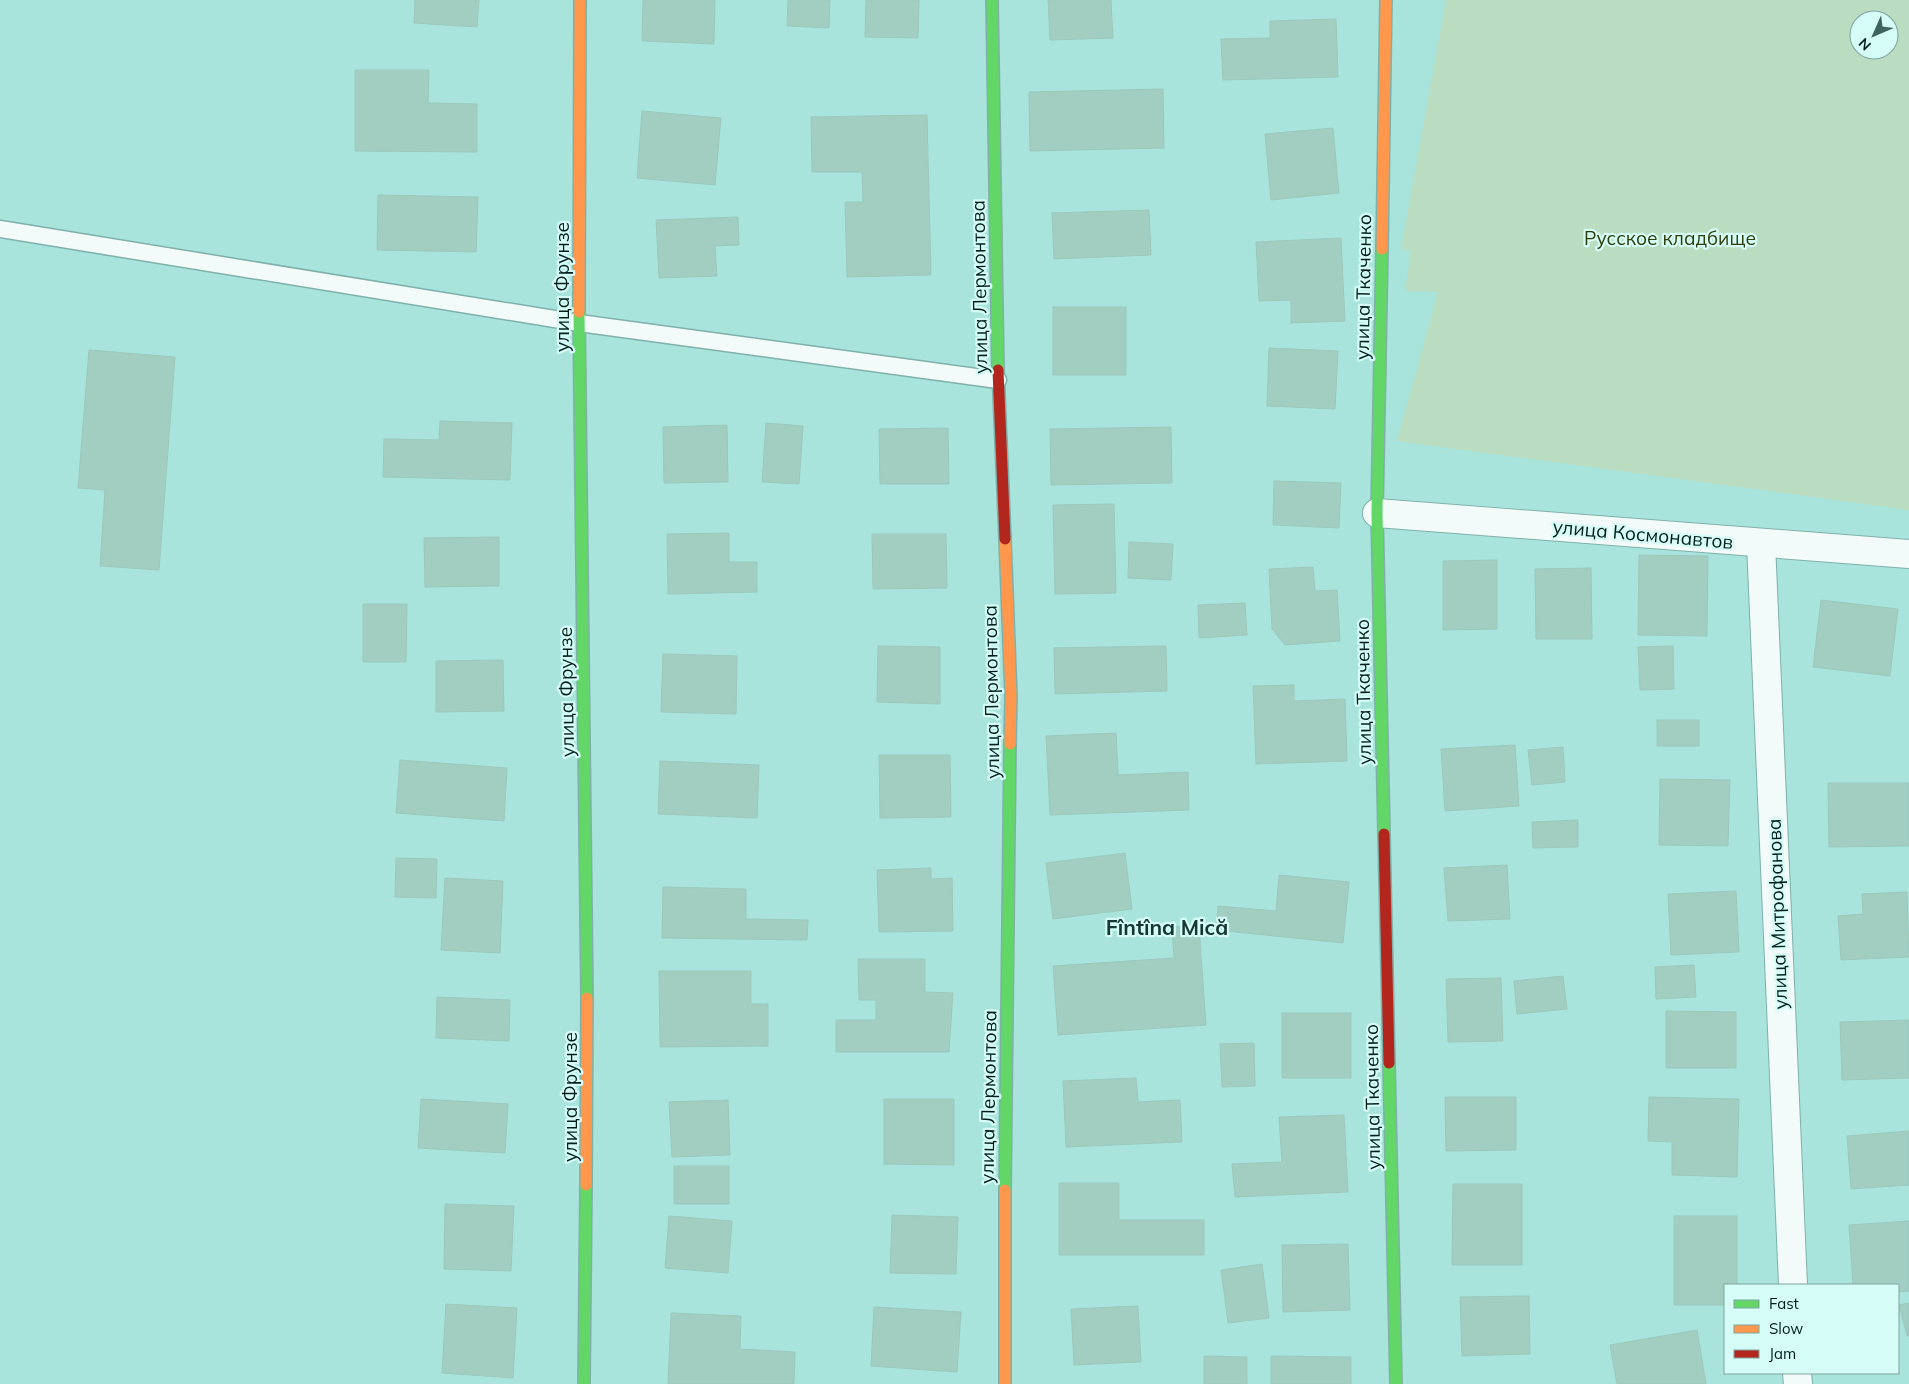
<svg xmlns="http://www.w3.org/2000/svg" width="1909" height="1384" font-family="Mulish,sans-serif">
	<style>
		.green { fill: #baddc2; fill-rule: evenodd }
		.building { fill: #a2cec2; stroke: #9bc8bd }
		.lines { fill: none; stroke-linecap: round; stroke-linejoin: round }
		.lane-casing { stroke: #7fb1aa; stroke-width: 19 }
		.street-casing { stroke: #7fb1aa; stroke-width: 30 }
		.fast-casing { stroke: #7fb1aa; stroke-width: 14 }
		.slow-casing { stroke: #7fb1aa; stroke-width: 14 }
		.jam-casing { stroke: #7fb1aa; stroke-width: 14 }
		.lane { stroke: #f2fbfa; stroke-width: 16 }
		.street { stroke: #f2fbfa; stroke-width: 28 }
		.fast { stroke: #63d668; stroke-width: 11 }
		.slow { stroke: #ff974d; stroke-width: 11 }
		.jam { stroke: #b3261e; stroke-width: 11 }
		.labels { text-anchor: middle; stroke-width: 4.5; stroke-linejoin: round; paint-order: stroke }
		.park-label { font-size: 19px; fill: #2e3d0a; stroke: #d5fcf6 }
		.street-label { font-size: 19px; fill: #001f1c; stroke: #d5fcf6 }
		.quarter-label { font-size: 21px; font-weight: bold; fill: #143733; stroke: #d5fcf6 }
	</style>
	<rect width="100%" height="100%" fill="#a8e4dc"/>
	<!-- green -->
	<path class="green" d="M1446,0H1909V510L1397,441L1438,292L1405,291L1411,251L1401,249ZM1859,20H1889V50H1859Z"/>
	<!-- building -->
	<g class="building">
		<path d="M415,0H479L477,27L414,23Z"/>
		<path d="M643,0H715L714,44L642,41Z"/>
		<path d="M788,0H830L829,28L787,26Z"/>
		<path d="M866,0H919L918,38L865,37Z"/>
		<path d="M1048,0H1111L1113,38L1050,40Z"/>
		<path d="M1336,19L1338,77L1223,80L1221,39L1270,38V21Z"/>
		<path d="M355,70H429L428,103L477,104V152L355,151Z"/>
		<path d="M1163,89L1164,148L1030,151L1029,92Z"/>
		<path d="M642,111L721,118L715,185L637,178Z"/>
		<path d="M927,115L931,275L847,277L845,202H863L862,172H812L811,117Z"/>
		<path d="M1333,128L1339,193L1271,200L1265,134Z"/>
		<path d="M378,195L478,197L476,252L377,250Z"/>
		<path d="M1149,210L1151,255L1054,259L1052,213Z"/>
		<path d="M738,217L739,245L715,246L717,276L659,278L656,220Z"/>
		<path d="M1341,238L1345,321L1291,323V300L1259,301L1256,242Z"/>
		<rect x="1053" y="307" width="73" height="68"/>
		<path d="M1269,348L1338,351L1335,409L1267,406Z"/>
		<path d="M89,350L175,357L159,570L100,566L105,490L78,488Z"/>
		<path d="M440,421L512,423L510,480L383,477L384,439L439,440Z"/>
		<path d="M766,423L803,426L799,484L762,482Z"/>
		<path d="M727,425L728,482L664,483L663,427Z"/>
		<path d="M1171,427L1172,483L1051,485L1050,429Z"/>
		<path d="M948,428L949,484H880L879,429Z"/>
		<path d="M1274,481L1341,483L1339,528L1273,525Z"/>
		<path d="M1114,504L1116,593L1055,594L1053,505Z"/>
		<path d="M729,533V562H757V592L668,594L667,534Z"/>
		<path d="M872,534H946L947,588L873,589Z"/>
		<path d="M499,537V586L425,587L424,538Z"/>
		<path d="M1129,542L1173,544L1171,580L1128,578Z"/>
		<path d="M1639,555L1708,556L1707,636L1638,635Z"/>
		<path d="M1497,560V629L1443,630V561Z"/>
		<path d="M1313,567L1315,591L1337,590L1340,641L1285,645L1272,629L1269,569Z"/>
		<path d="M1591,568L1592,639H1536L1535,569Z"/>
		<path d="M1821,600L1898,609L1890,676L1813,667Z"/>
		<path d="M1245,603L1247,635L1199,638L1198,605Z"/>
		<path d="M363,604H407L406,662H363Z"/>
		<path d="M878,646L940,647V704L877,702Z"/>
		<path d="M1166,646L1167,691L1055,694L1054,648Z"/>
		<path d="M1673,646L1674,689L1640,690L1638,647Z"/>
		<path d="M663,654L737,656L736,714L661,712Z"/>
		<path d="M503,660L504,711L436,712V661Z"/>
		<path d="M1294,685V701L1345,699L1347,761L1256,764L1253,686Z"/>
		<rect x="1657" y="720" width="42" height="26"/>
		<path d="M1116,733L1118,775L1188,772L1189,810L1050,815L1046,736Z"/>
		<path d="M1515,745L1519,806L1445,811L1441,749Z"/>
		<path d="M1563,747L1565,782L1532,785L1528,750Z"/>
		<path d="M879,755H950L951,817L880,818Z"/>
		<path d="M400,760L507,768L504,821L396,813Z"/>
		<path d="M660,761L759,765L757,818L658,814Z"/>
		<path d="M1660,779L1730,780L1728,846L1659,845Z"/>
		<path d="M1828,783H1909V846L1829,847Z"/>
		<path d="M1578,820V847L1533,848L1532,822Z"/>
		<path d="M1125,853L1132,909L1053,919L1046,863Z"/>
		<path d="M396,858L437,859L436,898L395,897Z"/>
		<path d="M1507,865L1510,919L1448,921L1444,868Z"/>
		<path d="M931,868V879L952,878L953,931L879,932L877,870Z"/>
		<path d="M1279,875L1349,882L1343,943L1216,930L1218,906L1276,911Z"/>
		<path d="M445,878L503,881L500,953L441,950Z"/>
		<path d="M663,887L746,889V919L808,920L807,940L662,938Z"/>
		<path d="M1736,891L1739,952L1671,955L1668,894Z"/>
		<path d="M1907,892L1909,957L1841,960L1838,916L1863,914L1862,894Z"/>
		<path d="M1199,926L1206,1025L1058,1035L1053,966L1174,958L1172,927Z"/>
		<path d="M858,959H925V992L953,993L949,1052H836V1020H876V1000H859Z"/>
		<path d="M1694,965L1696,997L1656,999L1655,967Z"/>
		<path d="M659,971H751V1004H768V1046L660,1047Z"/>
		<path d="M1563,976L1567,1009L1517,1014L1514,981Z"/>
		<path d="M1501,978L1503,1041L1448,1042L1446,979Z"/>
		<path d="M437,997L510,1000L509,1041L436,1038Z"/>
		<path d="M1666,1011L1736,1012V1068H1666Z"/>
		<rect x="1282" y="1013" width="69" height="65"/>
		<path d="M1909,1020V1078L1842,1080L1840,1022Z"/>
		<path d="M1254,1043L1255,1086L1222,1087L1220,1044Z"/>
		<path d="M1136,1078L1138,1102L1180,1100L1182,1142L1066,1147L1063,1081Z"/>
		<path d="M1445,1097H1516V1150L1446,1151Z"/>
		<path d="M1649,1097L1739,1099L1737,1177L1672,1175V1142L1648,1141Z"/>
		<path d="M421,1099L508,1104L505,1153L418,1148Z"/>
		<path d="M884,1099H954V1165L884,1164Z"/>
		<path d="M728,1100L730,1155L672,1157L669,1102Z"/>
		<path d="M1344,1115L1348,1192L1235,1197L1232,1164L1282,1162L1279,1117Z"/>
		<path d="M1909,1131V1185L1851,1189L1847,1136Z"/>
		<rect x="674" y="1166" width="55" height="38"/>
		<path d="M1059,1183H1119V1220H1204V1255H1059Z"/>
		<path d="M1453,1184H1522V1265H1452Z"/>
		<path d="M445,1204L514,1206L511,1271L444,1269Z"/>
		<path d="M892,1215L958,1217L956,1274L890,1273Z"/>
		<path d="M669,1216L732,1221L728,1273L665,1268Z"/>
		<path d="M1674,1216H1737V1285H1725V1305H1674Z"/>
		<path d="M1909,1221V1291L1898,1292V1285H1853L1849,1225Z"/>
		<path d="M1348,1244L1350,1310L1283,1312L1282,1245Z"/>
		<path d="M1262,1264L1269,1318L1228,1323L1221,1270Z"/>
		<path d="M1529,1296L1530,1354L1462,1356L1460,1297Z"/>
		<path d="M1909,1303V1336H1907L1899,1305Z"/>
		<path d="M446,1304L517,1308L513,1378L442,1373Z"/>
		<path d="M1138,1306L1141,1362L1074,1365L1071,1309Z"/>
		<path d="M874,1307L961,1312L957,1372L871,1366Z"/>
		<path d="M671,1313L741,1316L740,1349L795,1352L794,1384H668Z"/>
		<path d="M1697,1330L1706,1384H1617L1610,1345Z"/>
		<path d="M1204,1356L1247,1357V1384H1204Z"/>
		<path d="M1271,1356L1351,1357V1384H1271Z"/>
	</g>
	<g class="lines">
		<defs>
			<path id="lane" d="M0,229L579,323L998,380"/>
			<g id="street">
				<path d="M1377,513L1909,554"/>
				<path d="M1761,543L1793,1285"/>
				<path d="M1797,1373L1798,1384"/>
			</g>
			<g id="fast">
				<path d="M992,0L998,370"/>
				<path d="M1382,249L1377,513L1384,834"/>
				<path d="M579,312L587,998"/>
				<path d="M1389,1063L1396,1384"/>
				<path d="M1005,1190L1010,744"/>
				<path d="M584,1384L586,1185"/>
			</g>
			<g id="slow">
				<path d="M1382,249L1386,0"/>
				<path d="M579,312L580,0"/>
				<path d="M1005,539L1011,696L1010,744"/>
				<path d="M586,1185L587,998"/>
				<path d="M1005,1190V1384"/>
			</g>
			<g id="jam">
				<path d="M998,370L1005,539"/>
				<path d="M1384,834L1389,1063"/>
			</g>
		</defs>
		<!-- lane casing -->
		<use href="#lane" class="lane-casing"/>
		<!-- street casing -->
		<use href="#street" class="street-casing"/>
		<!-- fast casing -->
		<use href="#fast" class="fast-casing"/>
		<!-- slow casing -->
		<use href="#slow" class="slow-casing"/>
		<!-- jam casing -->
		<use href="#jam" class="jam-casing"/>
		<!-- lane -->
		<use href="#lane" class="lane"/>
		<!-- street -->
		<use href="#street" class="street"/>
		<!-- fast -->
		<use href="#fast" class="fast"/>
		<!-- slow -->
		<use href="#slow" class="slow"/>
		<!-- jam -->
		<use href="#jam" class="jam"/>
	</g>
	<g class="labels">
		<!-- park labels -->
		<g class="park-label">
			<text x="1670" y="245">Русское кладбище</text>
		</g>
		<!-- street labels -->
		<g class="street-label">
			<text transform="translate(562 287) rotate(-90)" y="7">улица Фрунзе</text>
			<text transform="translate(979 287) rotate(-91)" y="7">улица Лермонтова</text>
			<text transform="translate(1363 287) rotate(-89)" y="7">улица Ткаченко</text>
			<text transform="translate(1643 534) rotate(5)" y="7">улица Космонавтов</text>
			<text transform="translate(566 692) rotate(-91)" y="7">улица Фрунзе</text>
			<text transform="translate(991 692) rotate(-91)" y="7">улица Лермонтова</text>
			<text transform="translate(1363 692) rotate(-91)" y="7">улица Ткаченко</text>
			<text transform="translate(1777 914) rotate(-92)" y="7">улица Митрофанова</text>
			<text transform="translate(570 1097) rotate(-90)" y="7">улица Фрунзе</text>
			<text transform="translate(988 1097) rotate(-89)" y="7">улица Лермонтова</text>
			<text transform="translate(1372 1097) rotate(-91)" y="7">улица Ткаченко</text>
		</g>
		<!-- quarter labels -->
		<g class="quarter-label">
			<text x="1167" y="935">Fîntîna Mică</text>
		</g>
	</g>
	<!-- legend -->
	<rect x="1724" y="1284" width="175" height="90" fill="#d5fcf6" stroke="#80a49f"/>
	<rect x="1734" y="1300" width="25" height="8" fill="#63d668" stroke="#80a49f"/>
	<text x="1769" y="1309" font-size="15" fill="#001f1c">Fast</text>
	<rect x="1734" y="1325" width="25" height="8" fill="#ff974d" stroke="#80a49f"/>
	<text x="1769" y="1334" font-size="15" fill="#001f1c">Slow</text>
	<rect x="1734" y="1350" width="25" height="8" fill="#b3261e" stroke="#80a49f"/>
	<text x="1769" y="1359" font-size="15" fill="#001f1c">Jam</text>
	<!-- north arrow -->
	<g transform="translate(1874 35) rotate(225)"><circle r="24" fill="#d5fcf6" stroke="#80a49f"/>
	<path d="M0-4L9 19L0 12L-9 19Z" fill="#3b645f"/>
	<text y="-8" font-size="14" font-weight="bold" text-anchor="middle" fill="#001f1c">N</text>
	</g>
</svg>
